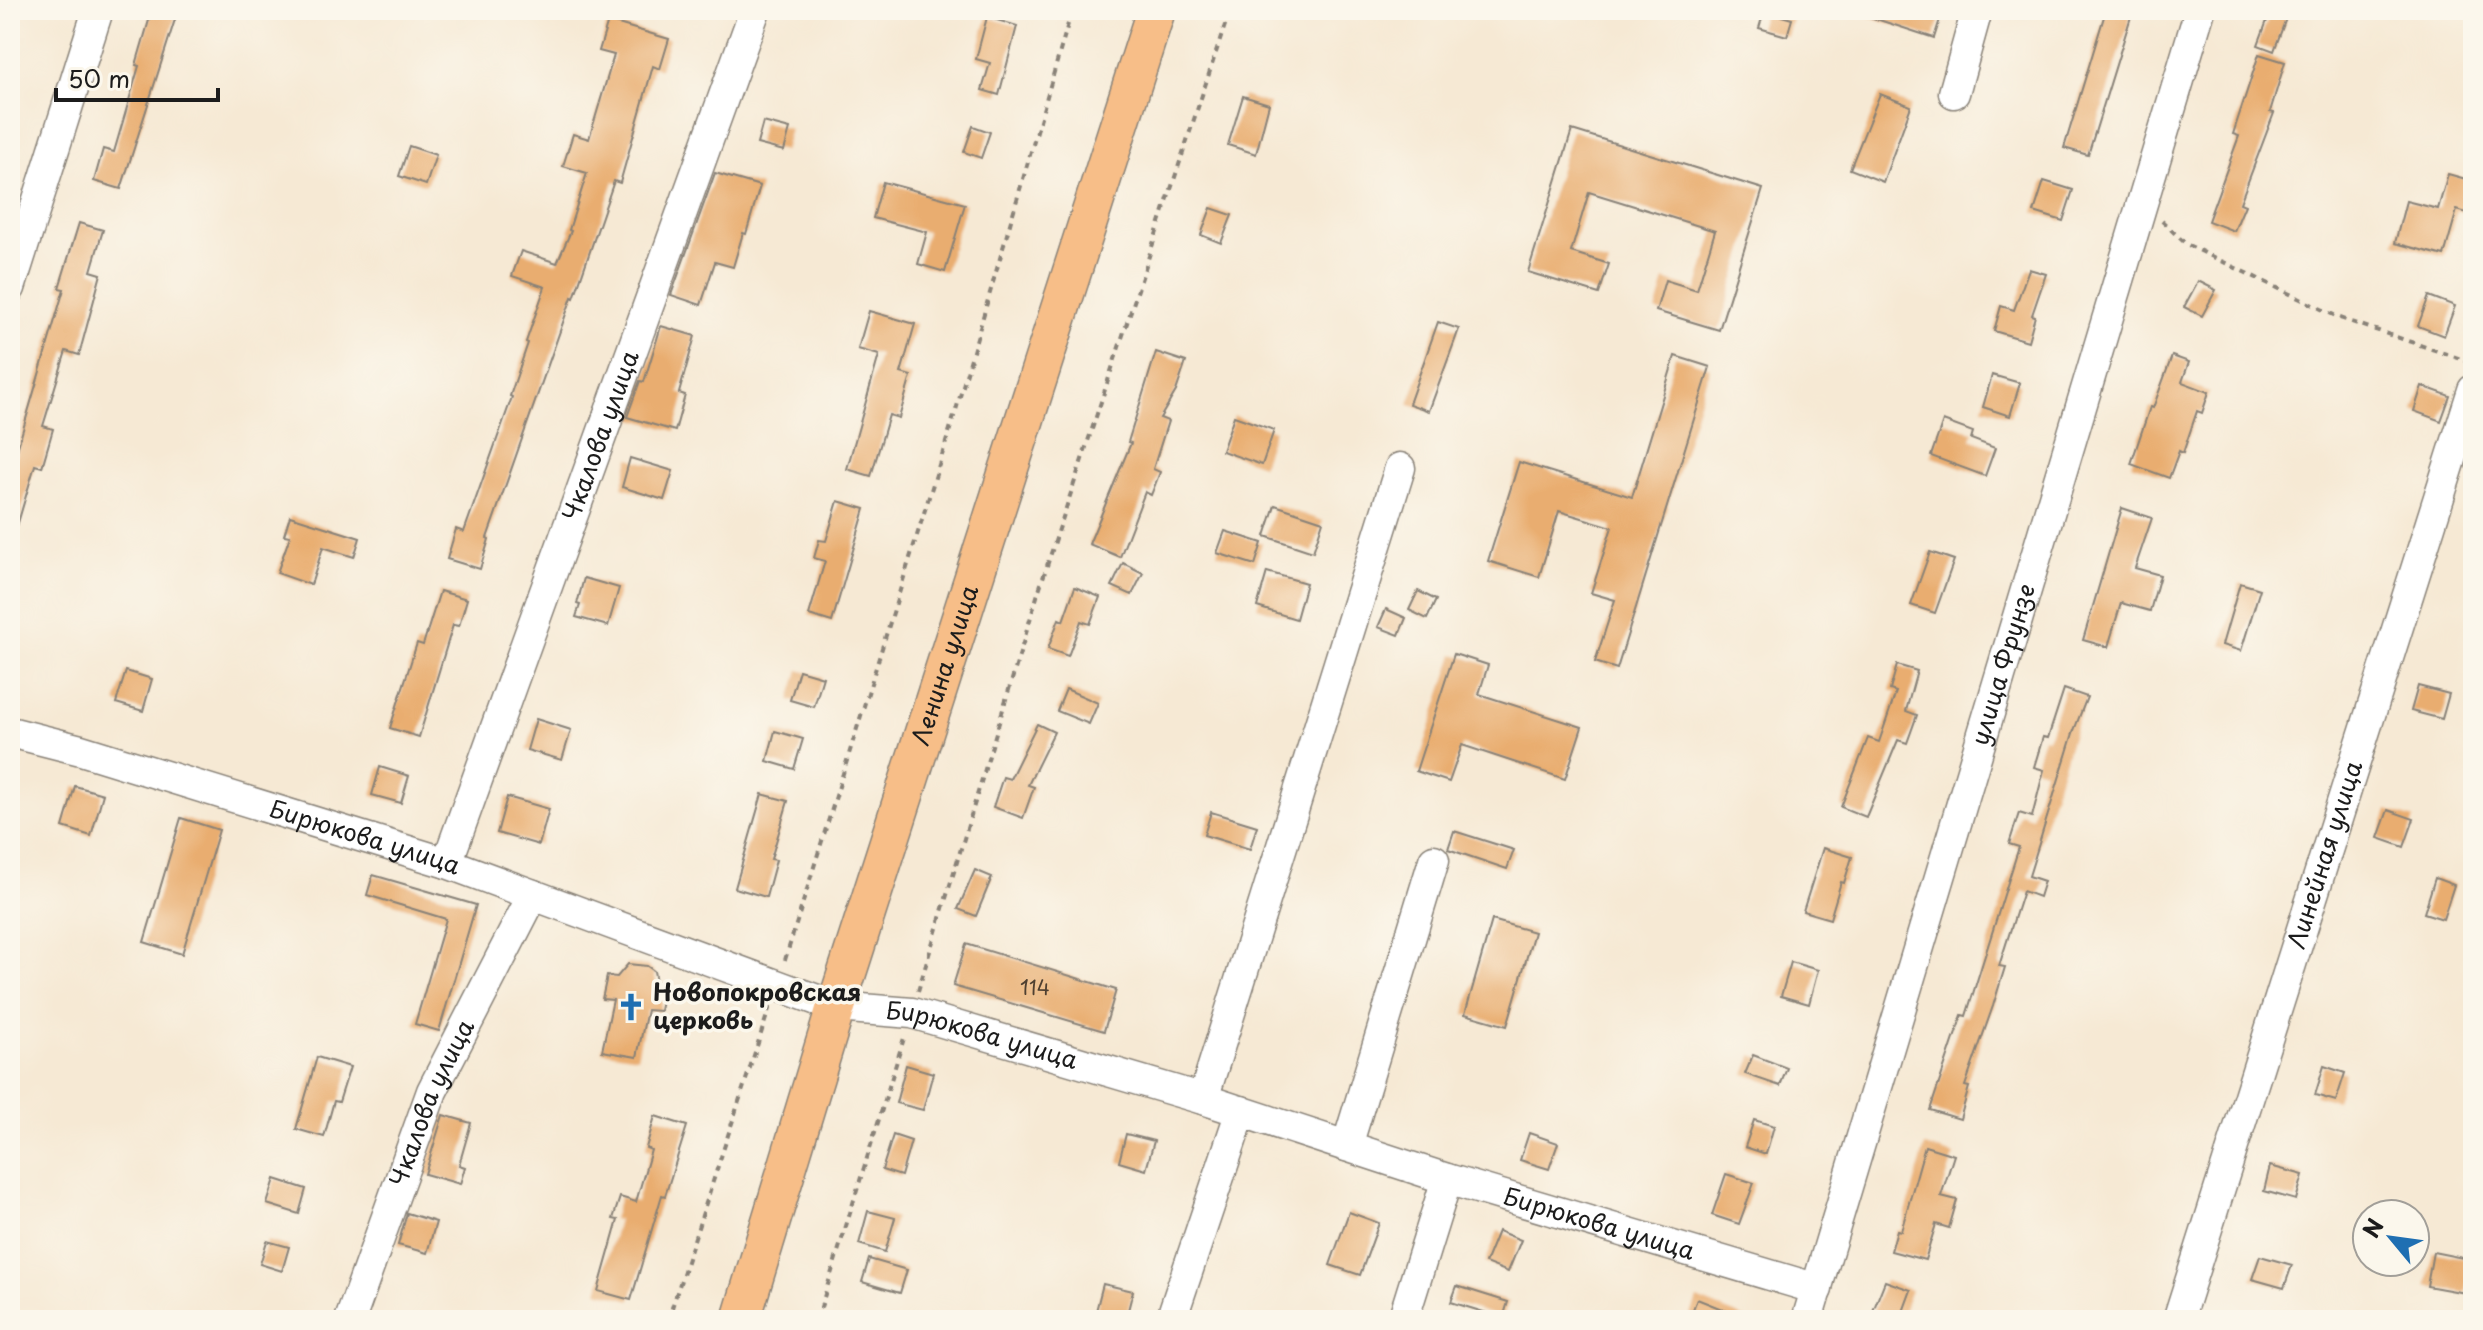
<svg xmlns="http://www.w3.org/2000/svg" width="2483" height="1330" font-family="'Playpen Sans',sans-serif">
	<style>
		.building { fill: #e9ad70 }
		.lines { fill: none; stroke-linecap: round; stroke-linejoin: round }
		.minor-casing { stroke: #898278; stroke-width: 33 }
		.major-casing { stroke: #898278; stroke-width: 41 }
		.path { stroke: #898278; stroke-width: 4; stroke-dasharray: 6 6; stroke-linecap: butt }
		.minor { stroke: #fff; stroke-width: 30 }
		.major { stroke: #f7be88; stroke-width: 38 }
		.labels { text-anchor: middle; stroke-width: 7; stroke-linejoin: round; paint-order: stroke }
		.number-label { font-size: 20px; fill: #4f4031 }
		.street-label { font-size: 24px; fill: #1c1c1c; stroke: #fbf7ec }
		.poi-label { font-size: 24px; font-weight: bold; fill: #1c1c1c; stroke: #fbf7ec; text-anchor: start }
	</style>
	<rect width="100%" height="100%" fill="#fbf7ec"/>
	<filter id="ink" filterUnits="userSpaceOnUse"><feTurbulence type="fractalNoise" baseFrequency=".0125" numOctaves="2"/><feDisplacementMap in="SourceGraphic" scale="16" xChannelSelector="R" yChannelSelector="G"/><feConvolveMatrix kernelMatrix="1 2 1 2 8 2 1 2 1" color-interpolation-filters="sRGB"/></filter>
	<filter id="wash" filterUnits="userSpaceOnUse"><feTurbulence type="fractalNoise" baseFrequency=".006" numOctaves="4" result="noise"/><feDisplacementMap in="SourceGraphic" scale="32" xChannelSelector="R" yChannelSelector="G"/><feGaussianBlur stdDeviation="1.8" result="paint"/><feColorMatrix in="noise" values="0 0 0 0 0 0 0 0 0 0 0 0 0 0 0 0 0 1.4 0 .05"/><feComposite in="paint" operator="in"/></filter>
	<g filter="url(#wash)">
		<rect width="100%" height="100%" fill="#f6e9d4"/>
		<g id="blocks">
			<!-- building -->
			<g class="building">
				<path d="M152,10H178L121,189L94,181L103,149L114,152L139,66L136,65Z"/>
				<path d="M1859,10H1943L1934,38L1858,13Z"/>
				<path d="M2106,10H2133L2088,155L2064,148Z"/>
				<path d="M2271,10H2289L2274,51L2258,45Z"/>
				<path d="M1764,11L1792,19L1787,36L1759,28Z"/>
				<path d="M987,17L1017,26L999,95L982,90L990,63L976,59Z"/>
				<path d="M608,21L669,39L660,69L653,66L620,183L614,181L574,298L572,297L487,538L489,539L480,569L447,559L456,529L464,532L512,397L510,396L528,343L526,342L545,287L512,276L521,251L557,263L571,231L569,230L587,173L563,166L573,134L589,139L614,55L599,51Z"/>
				<path d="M2259,54L2285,62L2270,112L2274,113L2240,203L2245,205L2234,231L2208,221L2239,136L2233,134Z"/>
				<path d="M1880,94L1911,106L1883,182L1850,169Z"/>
				<path d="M1243,96L1269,104L1256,154L1228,145Z"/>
				<path d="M763,122L790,129L784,151L757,144Z"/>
				<path d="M973,126L990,132L981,158L964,152Z"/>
				<path d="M1572,130L1763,189L1719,330L1656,311L1665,280L1697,290L1715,231L1589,192L1571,252L1609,264L1599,294L1528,272Z"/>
				<path d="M409,146L436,155L426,185L399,176Z"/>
				<path d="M715,173L760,186L746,234L743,233L733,267L715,262L701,305L671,295Z"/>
				<path d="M2448,174L2473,181V215L2457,210L2444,256L2395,243L2406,201L2438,209Z"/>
				<path d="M2044,181L2073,190L2063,221L2034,212Z"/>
				<path d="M883,182L965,204L945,272L918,264L927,232L873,218Z"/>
				<path d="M1211,208L1232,215L1221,243L1201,235Z"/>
				<path d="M79,223L103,230L91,271L101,274L79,355L66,351L43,426L53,429L42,467L35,465L15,533H10V474L64,289L59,288Z"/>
				<path d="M2029,269L2046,274L2032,315L2035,316L2028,341L1994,331L2001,306L2014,310Z"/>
				<path d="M2198,281L2216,290L2202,316L2184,307Z"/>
				<path d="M2429,296L2455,306L2444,336L2418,326Z"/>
				<path d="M869,311L915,324L901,373L911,376L899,418L889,415L871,476L847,469L879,355L858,349Z"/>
				<path d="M1438,322L1459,329L1429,411L1409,404Z"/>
				<path d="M661,326L695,336L679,393L685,395L675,431L627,417L640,381L644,382Z"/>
				<path d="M1156,352L1186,362L1176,391L1160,418L1168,421L1153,469L1160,472L1151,495L1145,492L1120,557L1089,544L1131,443L1128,442Z"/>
				<path d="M1675,356L1710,367L1617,669L1595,662L1615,600L1591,593L1612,527L1559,511L1539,577L1488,561L1519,462L1632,497Z"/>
				<path d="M2172,356L2189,362L2182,382L2209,392L2202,413L2197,411L2183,453L2179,451L2169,478L2131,464L2150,407L2153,408Z"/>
				<path d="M1992,375L2020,383L2010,416L1983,407Z"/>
				<path d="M2422,386L2450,396L2441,421L2414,411Z"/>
				<path d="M1234,416L1274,430L1262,465L1222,451Z"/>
				<path d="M1943,421L1973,432L1971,439L1995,448L1985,476L1931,456Z"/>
				<path d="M630,458L673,471L664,500L622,487Z"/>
				<path d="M838,501L865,509L832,622L809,615L825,561L814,558L819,540L826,541Z"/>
				<path d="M1275,505L1323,521L1313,552L1265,536Z"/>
				<path d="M2122,508L2152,518L2135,568L2160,575L2150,611L2121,603L2108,647L2083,640Z"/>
				<path d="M290,516L360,538L354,557L323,547L311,585L277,573L290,536L284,535Z"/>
				<path d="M1225,531L1262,543L1255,565L1217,553Z"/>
				<path d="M1930,552L1954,560L1935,613L1911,605Z"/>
				<path d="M1123,563L1143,573L1132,595L1112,586Z"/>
				<path d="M1267,572L1306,583L1296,619L1257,607Z"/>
				<path d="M584,578L619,588L608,626L576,617L580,605L577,604Z"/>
				<path d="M2240,583L2260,589L2241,651L2222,645Z"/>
				<path d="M1075,587L1100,597L1090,624L1081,621L1068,656L1048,649L1059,619L1063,621Z"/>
				<path d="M440,591L467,599L459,626L453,625L419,737L390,728L417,643L423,645Z"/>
				<path d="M1418,591L1436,600L1427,619L1409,610Z"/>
				<path d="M1386,609L1406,618L1399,635L1378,627Z"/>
				<path d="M1454,654L1488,665L1479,694L1582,727L1565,779L1462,745L1449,782L1416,771Z"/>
				<path d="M1897,665L1917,671L1906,711L1917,715L1907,743L1898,740L1866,817L1841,807L1868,738L1879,742L1896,692L1890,690Z"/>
				<path d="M799,670L823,677L814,707L790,700Z"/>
				<path d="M126,671L152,679L143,711L116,703Z"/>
				<path d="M2418,686L2449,694L2442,719L2411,711Z"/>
				<path d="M1066,689L1098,703L1089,724L1057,711Z"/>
				<path d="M2064,689L2087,697L2073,733L2029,876L2044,881L2039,897L2023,891L1999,966L2005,967L1993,1006L1965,1086L1969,1087L1960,1119L1930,1110L1962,1015L1966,1016L2019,847L2009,844L2019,813L2032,817L2044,770L2034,767L2043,737L2048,738Z"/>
				<path d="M536,719L571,730L562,760L527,750Z"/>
				<path d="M1037,724L1054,732L1028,785L1034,787L1023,818L993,807L1003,777L1010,779Z"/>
				<path d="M775,731L803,739L794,769L767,761Z"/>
				<path d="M380,767L409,776L401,803L372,795Z"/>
				<path d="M75,786L103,794L91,836L63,827Z"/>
				<path d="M762,794L788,801L771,859L776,860L766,897L735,888Z"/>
				<path d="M507,797L549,809L539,845L497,833Z"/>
				<path d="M2388,810L2414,819L2404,847L2378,838Z"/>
				<path d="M1211,812L1257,826L1250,849L1204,835Z"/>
				<path d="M181,818L219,830L182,954L144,942Z"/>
				<path d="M1454,831L1514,850L1507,869L1448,849Z"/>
				<path d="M1823,848L1852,857L1844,883L1841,882L1830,919L1803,911Z"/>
				<path d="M975,870L992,877L976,916L958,909Z"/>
				<path d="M373,875L476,905L439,1031L415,1024L446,919L367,895Z"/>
				<path d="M2435,878L2454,885L2443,919L2424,913Z"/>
				<path d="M1492,920L1534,932L1507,1026L1465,1014Z"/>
				<path d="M966,944L1116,990L1104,1031L953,986Z"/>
				<path d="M1791,962L1818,970L1809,1004L1781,996Z"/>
				<path d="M628,964L647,966L654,971L657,987L664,989L660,1011L647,1010L637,1057L602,1051L613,1000L602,999L607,976L617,977Z"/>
				<path d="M1753,1055L1787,1068L1780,1086L1745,1074Z"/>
				<path d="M317,1057L350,1067L339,1102L334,1101L324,1137L296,1129Z"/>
				<path d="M906,1065L933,1073L923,1110L896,1103Z"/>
				<path d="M2324,1066L2345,1073L2336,1101L2315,1095Z"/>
				<path d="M443,1115L471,1123L459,1165L465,1167L460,1184L425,1174Z"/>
				<path d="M655,1116L687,1126L665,1196L662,1195L631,1300L598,1291L618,1220L613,1219L620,1197L636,1202L651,1150L646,1148Z"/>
				<path d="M1754,1120L1774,1126L1766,1154L1745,1147Z"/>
				<path d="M1529,1133L1558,1143L1549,1169L1520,1160Z"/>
				<path d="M1126,1134L1154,1141L1146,1170L1119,1162Z"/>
				<path d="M893,1135L911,1141L901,1176L882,1170Z"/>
				<path d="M1925,1146L1954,1155L1941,1196L1957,1200L1949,1228L1936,1224L1925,1260L1891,1251L1897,1230L1901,1231Z"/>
				<path d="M2270,1166L2303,1175L2296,1200L2264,1191Z"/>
				<path d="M1726,1174L1754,1183L1739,1224L1712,1215Z"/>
				<path d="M275,1179L306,1189L299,1214L267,1204Z"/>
				<path d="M868,1211L895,1218L885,1252L859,1244Z"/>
				<path d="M1349,1212L1379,1223L1360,1275L1330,1265Z"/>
				<path d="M407,1213L436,1222L427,1253L398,1245Z"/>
				<path d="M1498,1231L1521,1240L1508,1272L1485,1263Z"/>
				<path d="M267,1241L289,1247L282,1271L260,1264Z"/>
				<path d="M2433,1252L2473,1260L2466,1293L2427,1286Z"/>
				<path d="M2260,1256L2292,1265L2284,1288L2252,1279Z"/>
				<path d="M869,1259L907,1270L900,1293L862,1282Z"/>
				<path d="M1885,1281L1911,1290L1900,1320L1873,1311Z"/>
				<path d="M1103,1284L1133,1291L1126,1318L1096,1311Z"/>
				<path d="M1457,1286L1508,1302L1503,1318L1451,1302Z"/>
				<path d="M1697,1299L1747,1319V1320H1689Z"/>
			</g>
		</g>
	</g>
	<g filter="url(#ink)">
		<use href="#blocks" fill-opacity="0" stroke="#898278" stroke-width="2"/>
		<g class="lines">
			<defs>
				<g id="minor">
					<path d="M1954,93L1977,10"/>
					<path d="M10,288L98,10"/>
					<path id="s1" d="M10,732L81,750L447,863L836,1007L912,1013L1203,1099L1447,1179L1817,1289"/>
					<path id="s2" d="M447,863L755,10"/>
					<path d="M1203,1099L1400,468"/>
					<path d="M1347,1146L1434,860"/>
					<path id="s3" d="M350,1320L432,1091L533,895"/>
					<path d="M1171,1320L1241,1111"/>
					<path d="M1403,1320L1447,1179"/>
					<path id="s4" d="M1807,1320L2200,10"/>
					<path id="s5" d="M2178,1320L2473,390"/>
				</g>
				<g id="major">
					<path id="s6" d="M741,1320L836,1007L1156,10"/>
				</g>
			</defs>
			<!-- minor casing -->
			<use href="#minor" class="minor-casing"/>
			<!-- major casing -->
			<use href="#major" class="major-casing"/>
			<!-- path -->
			<g class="path">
				<path d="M2162,221L2186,244L2340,318L2473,363"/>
				<path d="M785,960L956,410L1072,10"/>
				<path d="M918,991L1039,590L1230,10"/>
				<path d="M668,1320L770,1006"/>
				<path d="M817,1320L904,1038"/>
			</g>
			<!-- minor -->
			<use href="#minor" class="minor"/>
			<!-- major -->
			<use href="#major" class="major"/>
		</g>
	</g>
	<!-- icons -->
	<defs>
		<symbol id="church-bare" viewBox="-9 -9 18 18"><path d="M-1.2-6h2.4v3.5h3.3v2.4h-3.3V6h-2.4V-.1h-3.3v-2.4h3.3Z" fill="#1f6fb2" stroke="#fbf7ec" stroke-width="2.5" paint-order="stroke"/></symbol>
	</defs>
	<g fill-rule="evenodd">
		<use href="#church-bare" x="611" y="987" width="40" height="40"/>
	</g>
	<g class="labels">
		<!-- number labels -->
		<g class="number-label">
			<text x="1035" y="995">114</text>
		</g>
		<!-- street labels -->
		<g class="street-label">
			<text dy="8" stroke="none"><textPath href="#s2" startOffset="454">Чкалова улица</textPath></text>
			<text dy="8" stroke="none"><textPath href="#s6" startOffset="686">Ленина улица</textPath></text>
			<text dy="8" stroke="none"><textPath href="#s4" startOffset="684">улица Фрунзе</textPath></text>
			<text dy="8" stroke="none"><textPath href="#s1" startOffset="370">Бирюкова улица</textPath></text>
			<text dy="8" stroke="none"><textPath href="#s5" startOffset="488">Линейная улица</textPath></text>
			<text dy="8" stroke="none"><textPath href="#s1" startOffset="1020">Бирюкова улица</textPath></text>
			<text dy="8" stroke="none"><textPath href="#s3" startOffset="232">Чкалова улица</textPath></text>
			<text dy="8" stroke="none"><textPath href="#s1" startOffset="1666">Бирюкова улица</textPath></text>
		</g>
		<!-- poi labels -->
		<g class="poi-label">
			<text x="653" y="1001">Новопокровская<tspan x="653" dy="28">церковь</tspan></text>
		</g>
	</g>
	<!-- margin -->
	<rect width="2483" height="1330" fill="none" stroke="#fbf7ec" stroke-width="40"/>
	<!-- north arrow -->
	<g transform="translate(2391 1238) rotate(299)"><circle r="38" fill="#fbf7ec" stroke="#a29f99" stroke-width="2"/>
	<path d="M0-6L14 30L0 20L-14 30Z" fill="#1f6fb2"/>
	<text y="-12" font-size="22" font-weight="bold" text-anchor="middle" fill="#1c1c1c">N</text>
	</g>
	<!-- scale -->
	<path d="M56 88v12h162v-12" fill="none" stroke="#1c1c1c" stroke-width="4"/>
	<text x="68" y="88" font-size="24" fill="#1c1c1c" stroke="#fbf7ec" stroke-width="6" paint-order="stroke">50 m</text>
</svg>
